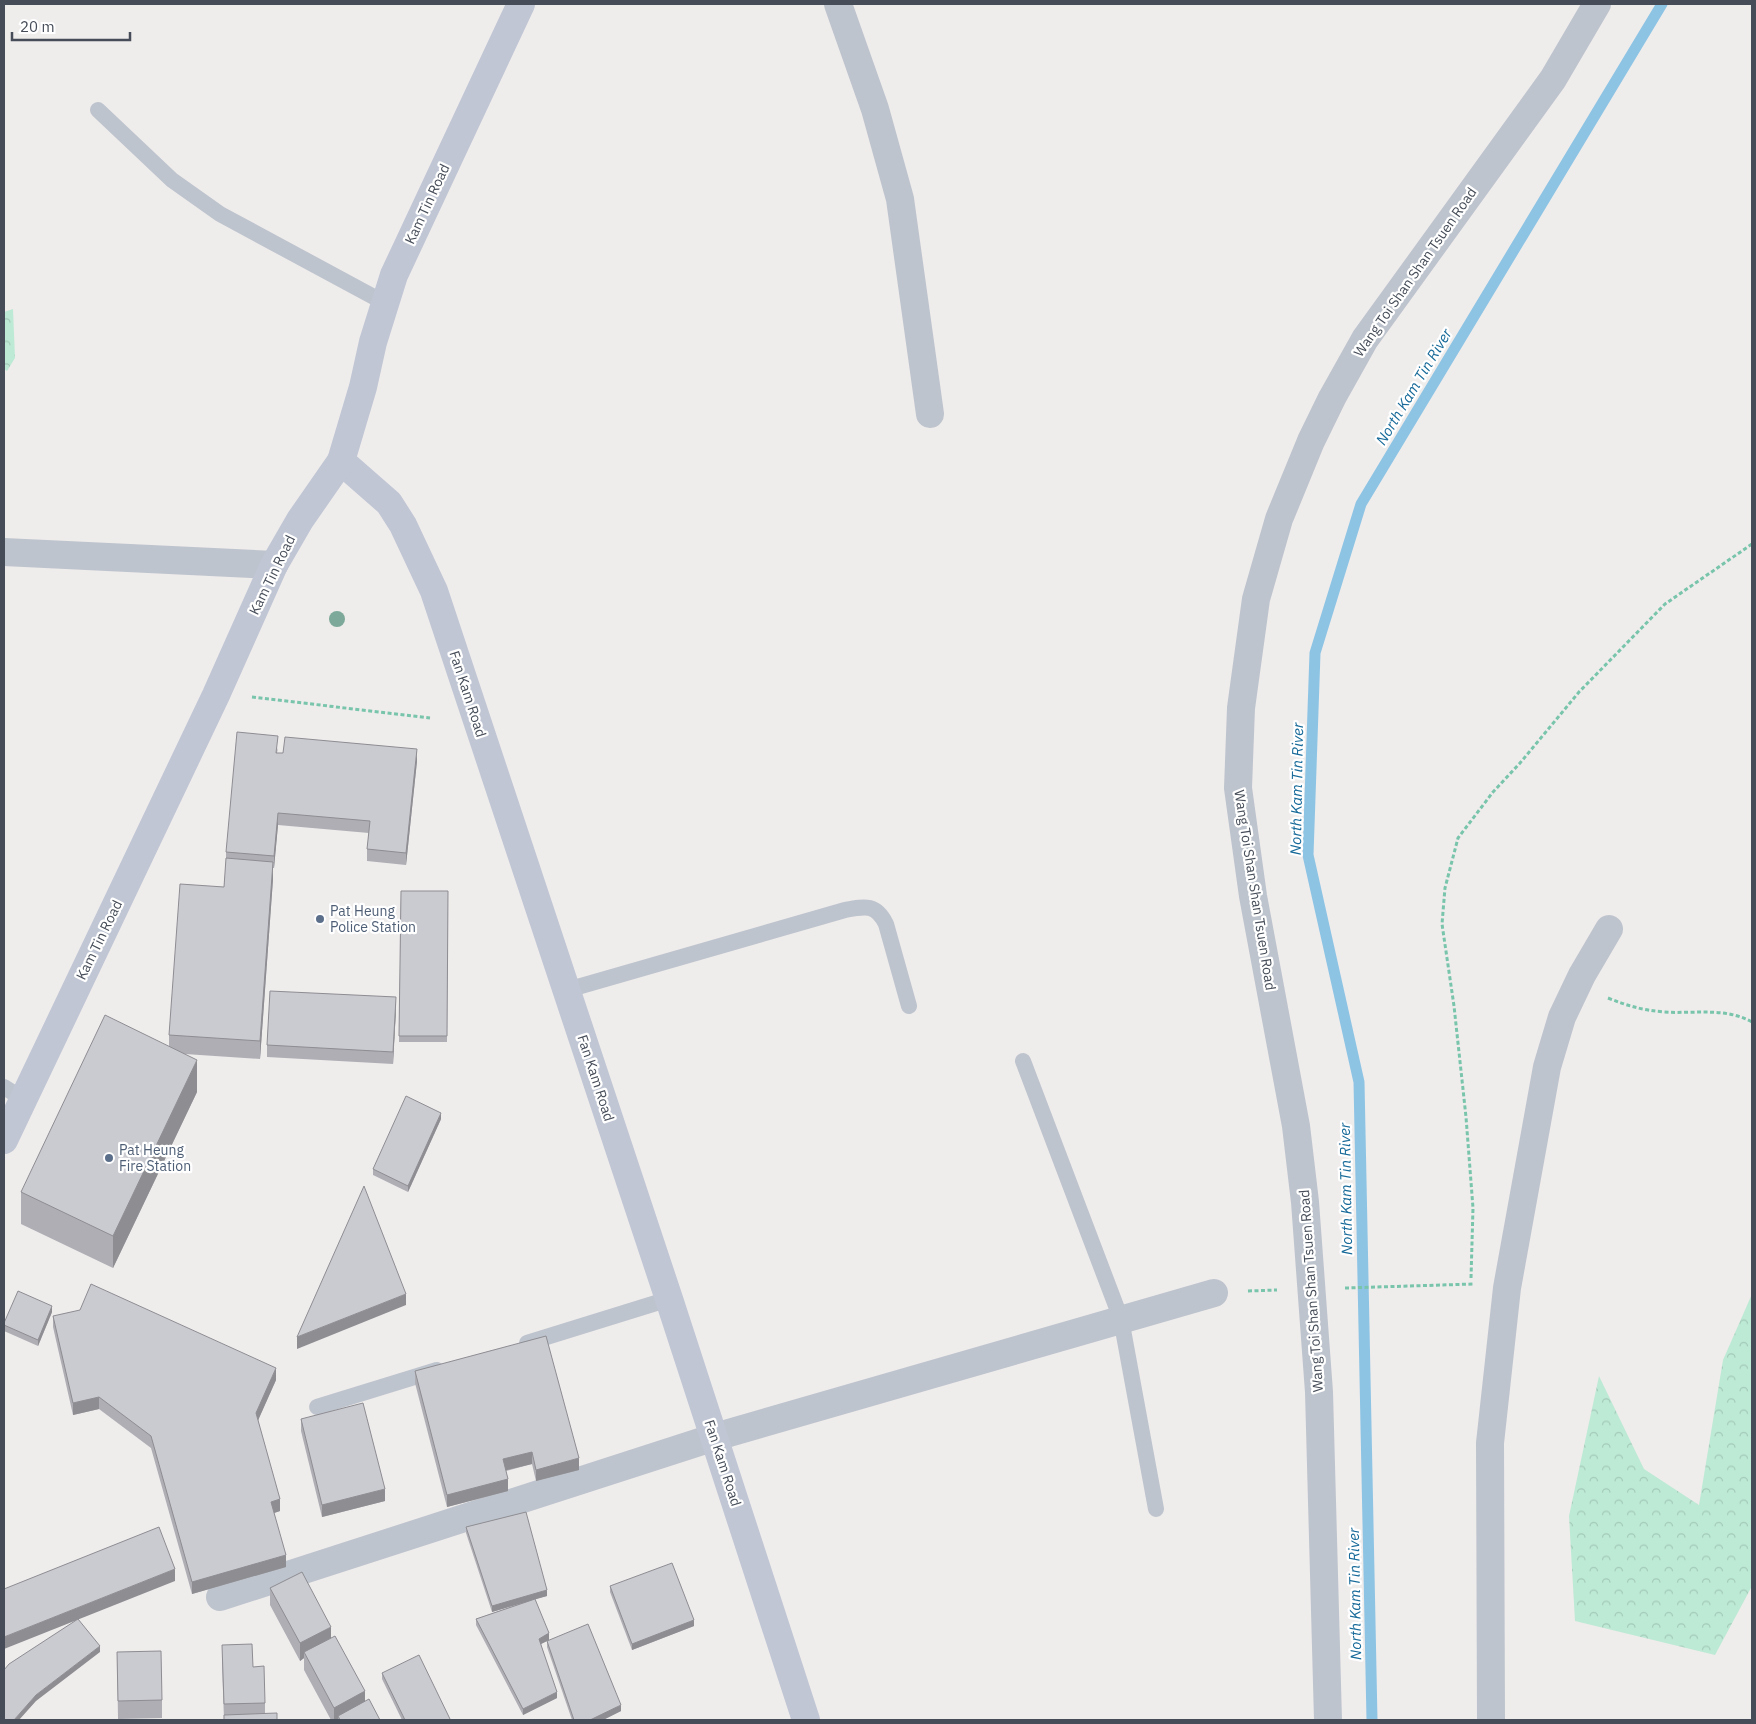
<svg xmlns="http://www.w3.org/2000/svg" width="1756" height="1724" font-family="'IBM Plex Sans',sans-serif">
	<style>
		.forest { fill: url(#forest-crowns) }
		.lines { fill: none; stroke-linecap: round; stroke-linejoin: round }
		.stream { stroke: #8dc4e4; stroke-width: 11 }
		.path { stroke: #78c5ab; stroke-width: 3; stroke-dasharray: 4 2.5; stroke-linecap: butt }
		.lane { stroke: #bec4cd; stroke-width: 16 }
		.street { stroke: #bec4cd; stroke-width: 28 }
		.secondary { stroke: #c0c6d4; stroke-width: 28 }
		.tree { fill: #7ca999 }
		.wall { fill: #aeaeb4 }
		.shaded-wall { fill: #8d8d92 }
		.building { fill: #cacad1; stroke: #8d8d92 }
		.service-dot { fill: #5c6f8a; stroke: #fff; stroke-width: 2 }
		.labels { text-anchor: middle; stroke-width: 4.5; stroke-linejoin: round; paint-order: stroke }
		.street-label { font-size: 14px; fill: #464d58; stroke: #fff }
		.service-label { font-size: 14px; fill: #4e5e75; stroke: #fff; text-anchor: start }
		.water-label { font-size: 15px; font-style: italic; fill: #176a99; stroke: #fff }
	</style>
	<defs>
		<pattern id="forest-crowns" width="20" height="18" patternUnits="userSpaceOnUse" patternTransform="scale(1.25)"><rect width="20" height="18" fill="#bdead5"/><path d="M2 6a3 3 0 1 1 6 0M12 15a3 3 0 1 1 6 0" fill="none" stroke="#a4cab9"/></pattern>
	</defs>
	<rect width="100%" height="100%" fill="#efecec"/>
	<!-- forest -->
	<g class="forest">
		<path d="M13,309L15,358L7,371L4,369V312Z"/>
		<path d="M1752,1294V1589L1751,1588L1715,1655L1575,1621L1569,1516L1599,1376L1644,1469L1699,1505L1723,1360Z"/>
	</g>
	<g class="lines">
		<!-- stream -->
		<path class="stream" d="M1372,1720L1359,1082L1308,855L1315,653L1361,504L1662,4"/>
		<!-- path -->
		<g class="path">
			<path d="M252,697L430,718"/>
			<path d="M1608,998C1628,1006 1642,1010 1664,1012C1694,1014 1725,1007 1752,1022"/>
			<path d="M1471,1278L1473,1208L1466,1117L1454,1006L1442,924L1445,888L1458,838L1493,792L1520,763L1579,692L1665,604L1752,544"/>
			<path d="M1345,1288L1474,1284"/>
			<path d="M1248,1291L1277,1290"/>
		</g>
		<!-- lane -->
		<g class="lane">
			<path d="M98,110L172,180L220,214L385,303"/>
			<path d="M567,990L845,910C866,906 876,904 886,924L909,1006"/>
			<path d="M1023,1061L1121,1319L1156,1509"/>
			<path d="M4,1087L23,1099"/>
			<path d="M527,1343L669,1299"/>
			<path d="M317,1407L437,1370"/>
		</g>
		<!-- street -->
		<g class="street">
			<path d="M838,4L875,109L900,199L930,414"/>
			<path d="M4,552L274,565"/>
			<path d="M220,1597L715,1437L1214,1293"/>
			<path d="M1328,1720L1319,1392L1305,1202L1296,1126L1253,896L1238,788L1241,708L1256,599L1279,519L1311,441L1332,398L1365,339L1553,79L1597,4"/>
			<path d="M1491,1720L1490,1443L1507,1288L1547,1067L1562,1017L1582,975L1609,929"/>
		</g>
		<!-- secondary -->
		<g class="secondary">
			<path d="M341,461L389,503L403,525L434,591L669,1299L806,1720"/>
			<path d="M4,1140L216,695L274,565L300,520L341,461L363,387L373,342L394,275L521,4"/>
		</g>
	</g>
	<!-- trees -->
	<circle class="tree" cx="337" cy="619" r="8"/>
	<!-- wall -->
	<g class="wall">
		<path d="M278,748L277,753L417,761L406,865L367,861V849L369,833L278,825L274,868H273V879L260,1059L185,1054L197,1092L113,1268L21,1224V1192L169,1046V1035L224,887L226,864V852Z"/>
		<path d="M401,891H448L447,1042H399Z"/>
		<path d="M396,1009L393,1064L267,1057V1045Z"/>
		<path d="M441,1119L408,1192L373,1175V1169Z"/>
		<path d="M52,1312L38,1346L4,1331V1323Z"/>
		<path d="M53,1316L276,1380L258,1420L280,1511L274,1513L286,1567L192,1594L151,1448L99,1409L73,1415L53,1327Z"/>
		<path d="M415,1371L579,1470L536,1481L532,1464L506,1471L508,1491L447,1507L415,1383Z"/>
		<path d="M301,1419L385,1501L322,1517L301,1431Z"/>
		<path d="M466,1527L547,1596L535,1599L549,1640L541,1644L557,1698L523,1715L476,1625V1619L525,1602L492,1612L466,1533Z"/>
		<path d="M610,1586L694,1626L632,1650L610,1592Z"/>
		<path d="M270,1588L331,1638L365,1701L380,1720H331L304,1670V1658L300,1661L270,1605Z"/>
		<path d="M547,1641L621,1711L603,1720H572L547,1647Z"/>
		<path d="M117,1652L162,1700V1718L118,1719Z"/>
		<path d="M222,1662L253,1667L265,1703V1714L224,1720Z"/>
		<path d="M382,1673L450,1720H402L382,1679Z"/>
	</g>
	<!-- shaded-wall -->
	<g class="shaded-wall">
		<path d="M417,749V761L406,865V853Z"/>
		<path d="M278,813V825L274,868V856Z"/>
		<path d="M273,862V879L260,1059V1041Z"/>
		<path d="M396,997V1009L393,1064V1052Z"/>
		<path d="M197,1060V1092L113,1268V1236Z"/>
		<path d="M441,1113V1119L408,1192V1186Z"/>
		<path d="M406,1294V1305L297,1349V1337Z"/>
		<path d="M52,1306V1312L38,1346V1340Z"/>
		<path d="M276,1368V1380L256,1425V1413Z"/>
		<path d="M99,1397V1409L73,1415V1403Z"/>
		<path d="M532,1452V1464L503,1471V1459Z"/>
		<path d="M579,1458V1470L536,1481V1470Z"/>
		<path d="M508,1479V1491L447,1507V1495Z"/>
		<path d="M385,1489V1501L322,1517V1505Z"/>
		<path d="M280,1499V1511L271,1514V1502Z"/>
		<path d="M286,1555V1567L192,1594V1582Z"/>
		<path d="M175,1569V1581L4,1649V1637Z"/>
		<path d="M547,1590V1596L492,1612V1606Z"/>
		<path d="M694,1620V1626L632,1650V1644Z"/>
		<path d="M331,1627V1645L304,1652V1658L300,1661V1643Z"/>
		<path d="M549,1633V1640L539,1645V1639Z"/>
		<path d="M100,1646V1652L36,1701L19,1720H14L36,1695Z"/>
		<path d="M365,1691V1709L338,1716V1720H334V1708Z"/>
		<path d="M557,1692V1698L523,1715V1709Z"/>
		<path d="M621,1705V1711L603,1720H590Z"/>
	</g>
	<!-- building -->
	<g class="building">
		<path d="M237,732L278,736L276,753H283L285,737L417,749L406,853L367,849L370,821L278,813L274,856L226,852Z"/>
		<path d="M226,858L273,862L260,1041L169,1035L180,884L224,887Z"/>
		<path d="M401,891H448L447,1036H399Z"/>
		<path d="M270,991L396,997L393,1052L267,1045Z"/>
		<path d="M105,1015L197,1060L113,1236L21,1192Z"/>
		<path d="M406,1096L441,1113L408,1186L373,1169Z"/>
		<path d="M364,1186L406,1294L297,1337Z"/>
		<path d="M91,1284L276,1368L256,1413L280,1499L271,1502L286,1555L192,1582L151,1436L99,1397L73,1403L53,1316L80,1310Z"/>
		<path d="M18,1291L52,1306L38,1340L4,1325V1323Z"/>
		<path d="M546,1336L579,1458L536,1470L532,1452L503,1459L508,1479L447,1495L415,1371Z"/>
		<path d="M363,1403L385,1489L322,1505L301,1419Z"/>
		<path d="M526,1512L547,1590L492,1606L466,1527Z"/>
		<path d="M159,1527L175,1569L4,1637V1589Z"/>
		<path d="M672,1563L694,1620L632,1644L610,1586Z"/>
		<path d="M302,1572L331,1627L300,1643L270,1588Z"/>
		<path d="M535,1599L549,1633L539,1639L557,1692L523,1709L476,1619Z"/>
		<path d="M78,1619L100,1646L36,1695L14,1720H4V1670L9,1664Z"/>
		<path d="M588,1624L621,1705L590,1720H574L547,1641Z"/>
		<path d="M335,1636L365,1691L334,1708L304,1652Z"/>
		<path d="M252,1644L253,1667L264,1666L265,1703L224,1704L222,1645Z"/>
		<path d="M161,1651L162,1700L118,1701L117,1652Z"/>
		<path d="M419,1655L450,1719L447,1720H405L382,1673Z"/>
		<path d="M369,1699L380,1720H340L338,1716Z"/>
		<path d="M277,1713V1720H224V1715Z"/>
	</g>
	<!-- markers -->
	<g class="service-dot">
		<circle cx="320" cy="919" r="5"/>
		<circle cx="109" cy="1158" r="5"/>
	</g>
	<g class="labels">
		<!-- street labels -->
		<g class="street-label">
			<text transform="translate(427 204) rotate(-65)" y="5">Kam Tin Road</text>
			<text transform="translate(1415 272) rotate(-55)" y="5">Wang Toi Shan Shan Tsuen Road</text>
			<text transform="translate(272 575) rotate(-64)" y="5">Kam Tin Road</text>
			<text transform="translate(468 694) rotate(72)" y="5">Fan Kam Road</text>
			<text transform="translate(1255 890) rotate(81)" y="5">Wang Toi Shan Shan Tsuen Road</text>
			<text transform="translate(99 940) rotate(-64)" y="5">Kam Tin Road</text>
			<text transform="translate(596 1078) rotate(72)" y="5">Fan Kam Road</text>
			<text transform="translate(1311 1291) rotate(-94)" y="5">Wang Toi Shan Shan Tsuen Road</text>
			<text transform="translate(723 1463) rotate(72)" y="5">Fan Kam Road</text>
		</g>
		<!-- service labels -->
		<g class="service-label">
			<text x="330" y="916">Pat Heung<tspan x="330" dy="16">Police Station</tspan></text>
			<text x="119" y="1155">Pat Heung<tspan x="119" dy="16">Fire Station</tspan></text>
		</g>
		<!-- water labels -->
		<g class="water-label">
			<text transform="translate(1414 387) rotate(-59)" y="5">North Kam Tin River</text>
			<text transform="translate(1297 789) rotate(-89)" y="5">North Kam Tin River</text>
			<text transform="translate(1346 1189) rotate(-91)" y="5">North Kam Tin River</text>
			<text transform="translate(1355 1594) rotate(-91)" y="5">North Kam Tin River</text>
		</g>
	</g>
	<!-- border -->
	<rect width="1756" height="1724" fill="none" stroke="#464d58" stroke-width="10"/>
	<!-- scale -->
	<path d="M12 32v8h118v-8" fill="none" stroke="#464d58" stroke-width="2.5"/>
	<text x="20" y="32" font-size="15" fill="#464d58" stroke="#ffffff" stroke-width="4" paint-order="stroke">20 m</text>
</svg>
